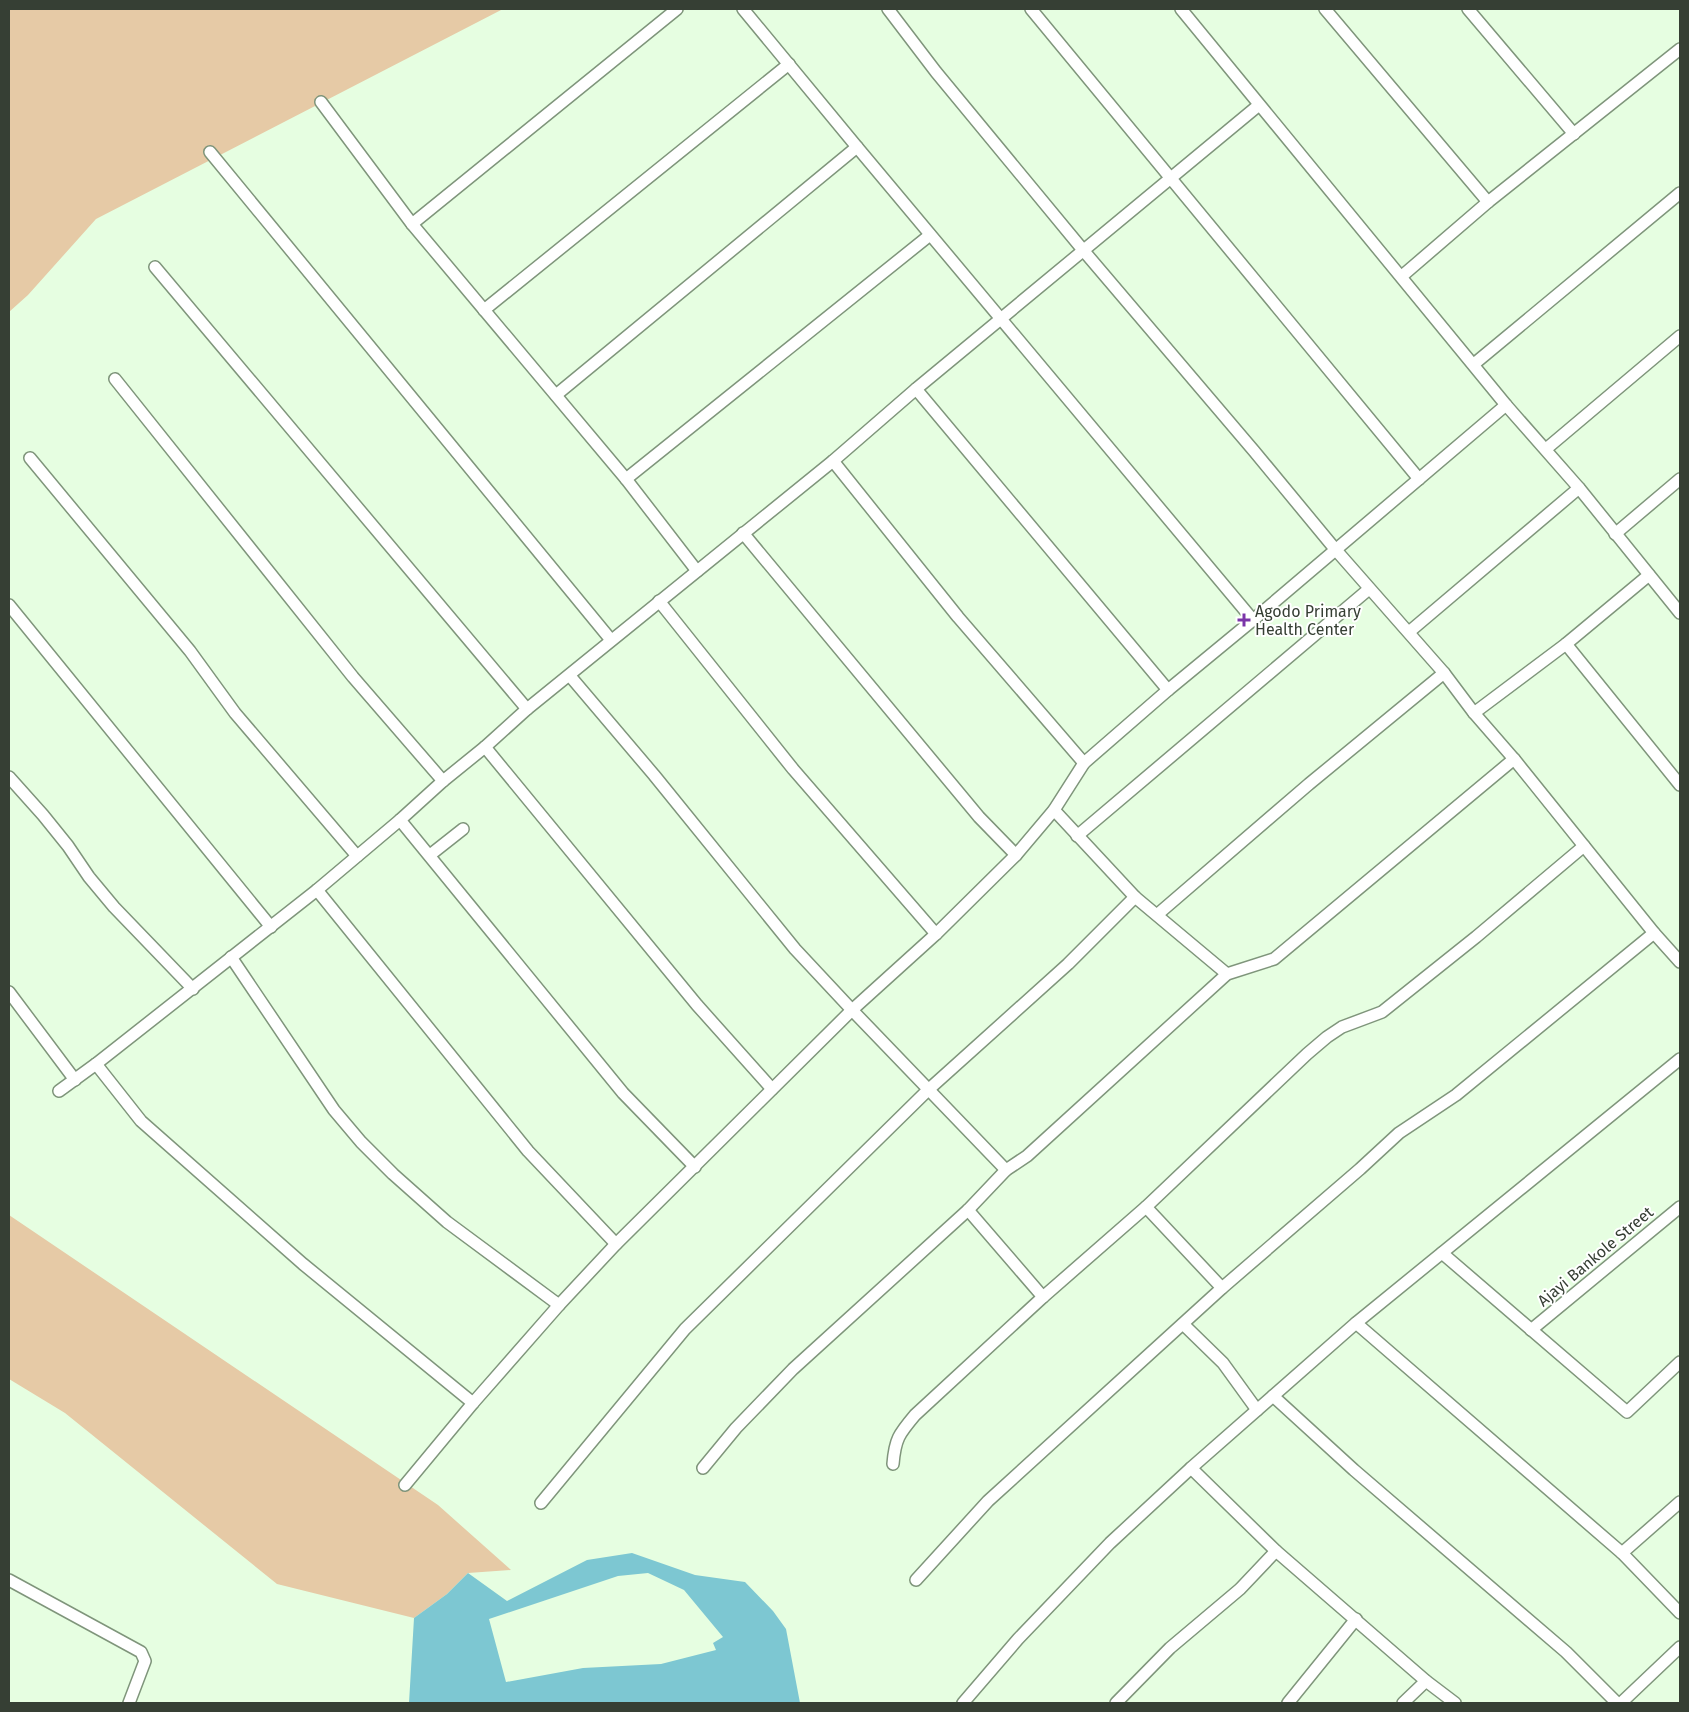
<svg xmlns="http://www.w3.org/2000/svg" width="1689" height="1712" font-family="'Fira Sans',sans-serif">
	<style>
		.green { fill: #e6caa6 }
		.water { fill: #7dc7d2; fill-rule: evenodd }
		.lines { fill: none; stroke-linecap: round; stroke-linejoin: round }
		.minor-casing { stroke: #7f957b; stroke-width: 14 }
		.minor { stroke: #fff; stroke-width: 11 }
		.poi-dot { fill: #7b35a9; stroke: #fff; stroke-width: 2 }
		.labels { text-anchor: middle; stroke-width: 4; stroke-linejoin: round; paint-order: stroke }
		.poi-label { font-size: 16px; fill: #363f34; stroke: #fff; text-anchor: start }
		.street-label { font-size: 16px; fill: #363f34; stroke: #fff }
	</style>
	<rect width="100%" height="100%" fill="#e6fee1"/>
	<!-- green -->
	<g class="green">
		<path d="M9,9H503L96,219L28,295L9,312Z"/>
		<path d="M9,1215L438,1505L511,1570L468,1573L447,1594L414,1618L277,1584L65,1413L9,1379Z"/>
	</g>
	<!-- water -->
	<path class="water" d="M632,1553L695,1575L745,1582L773,1611L786,1629L800,1703H409L414,1618L447,1594L468,1573L507,1601L587,1560ZM648,1573L684,1590L723,1637L713,1643L716,1650L661,1664L583,1668L506,1682L489,1619L618,1576Z"/>
	<g class="lines">
		<defs>
			<g id="minor">
				<path d="M743,9L857,147L1253,620"/>
				<path d="M888,9L936,72L1083,250L1254,451L1335,549L1444,673L1474,713L1514,759L1654,933L1680,962"/>
				<path d="M1031,9L1419,479"/>
				<path d="M1181,9L1506,405L1579,488L1680,613"/>
				<path d="M1325,9L1488,202"/>
				<path d="M1468,9L1574,134"/>
				<path d="M321,102L412,224L626,479L697,571"/>
				<path d="M210,152L611,640"/>
				<path d="M412,224L677,9"/>
				<path d="M155,267L527,709"/>
				<path d="M1402,276L1488,202L1680,49"/>
				<path d="M484,310L789,64"/>
				<path d="M1474,364L1680,193"/>
				<path d="M115,379L353,677L443,781"/>
				<path d="M916,389L1168,690"/>
				<path d="M556,395L857,147"/>
				<path d="M1546,449L1680,336"/>
				<path d="M30,458L190,651L235,713L357,856"/>
				<path d="M833,461L958,617L1084,763"/>
				<path d="M626,479L930,235"/>
				<path d="M743,533L979,817L1016,855"/>
				<path d="M1615,534L1680,479"/>
				<path d="M659,601L793,769L936,934"/>
				<path d="M9,605L271,927"/>
				<path d="M1409,632L1579,488"/>
				<path d="M1566,644L1680,785"/>
				<path d="M570,676L654,775L795,949L852,1010L1006,1170"/>
				<path d="M1474,713L1566,644L1649,575"/>
				<path d="M485,747L697,1005L772,1089"/>
				<path d="M9,777L43,815L68,846L89,877L114,907L193,989"/>
				<path d="M1054,810L1135,897L1227,974"/>
				<path d="M400,820L623,1093L695,1167"/>
				<path d="M1077,836L1369,589"/>
				<path d="M430,855L463,829"/>
				<path d="M317,890L528,1151L616,1244"/>
				<path d="M1158,914L1309,784L1444,673"/>
				<path d="M231,957L334,1110L361,1142L393,1174L447,1222L559,1305"/>
				<path d="M9,992L75,1080"/>
				<path d="M96,1064L141,1121L303,1264L473,1403"/>
				<path d="M59,1091L96,1064L317,890L400,820L443,781L485,747L527,709L833,461L916,389L1259,105"/>
				<path d="M1146,1207L1222,1288"/>
				<path d="M968,1210L1043,1297"/>
				<path d="M1442,1253L1627,1412L1680,1362"/>
				<path d="M1356,1323L1622,1553L1680,1613"/>
				<path d="M1183,1324L1223,1363L1257,1410"/>
				<path d="M1531,1330L1680,1207"/>
				<path d="M1273,1396L1354,1470L1566,1652L1617,1703"/>
				<path d="M893,1464C895,1439 899,1434 915,1415L1043,1297L1146,1207L1307,1054L1327,1037L1342,1027L1382,1012L1476,937L1584,846"/>
				<path d="M703,1468L736,1428L793,1369L968,1210L1006,1170L1027,1156L1227,974L1274,959L1514,759"/>
				<path d="M1191,1468L1276,1551L1426,1681L1455,1703"/>
				<path d="M405,1485L473,1403L559,1305L616,1244L852,1010L936,934L1016,855L1054,810L1084,763L1168,690L1253,620L1506,405"/>
				<path d="M541,1503L685,1329L928,1090L1068,964L1135,897"/>
				<path d="M1622,1553L1680,1502"/>
				<path d="M9,1580L141,1652L145,1661L129,1703"/>
				<path d="M916,1580L988,1501L1222,1288L1360,1169L1399,1133L1456,1095L1654,933"/>
				<path d="M963,1703L1018,1639L1110,1543L1191,1468L1356,1323L1680,1059"/>
				<path d="M1116,1703L1170,1648L1240,1589L1276,1551"/>
				<path d="M1288,1703L1356,1619"/>
				<path d="M1403,1703L1426,1681"/>
				<path d="M1621,1703L1680,1647"/>
			</g>
		</defs>
		<!-- minor casing -->
		<use href="#minor" class="minor-casing"/>
		<!-- minor -->
		<use href="#minor" class="minor"/>
	</g>
	<!-- markers -->
	<path class="poi-dot" d="M1241.5 612.5h5v5h5v5h-5v5h-5v-5h-5v-5h5z"/>
	<g class="labels">
		<!-- poi labels -->
		<g class="poi-label">
			<text x="1255" y="617">Agodo Primary<tspan x="1255" dy="18">Health Center</tspan></text>
		</g>
		<!-- street labels -->
		<g class="street-label">
			<text transform="translate(1595 1256) rotate(-40)" y="6">Ajayi Bankole Street</text>
		</g>
	</g>
	<!-- border -->
	<rect width="1689" height="1712" fill="none" stroke="#363f34" stroke-width="20"/>
</svg>
